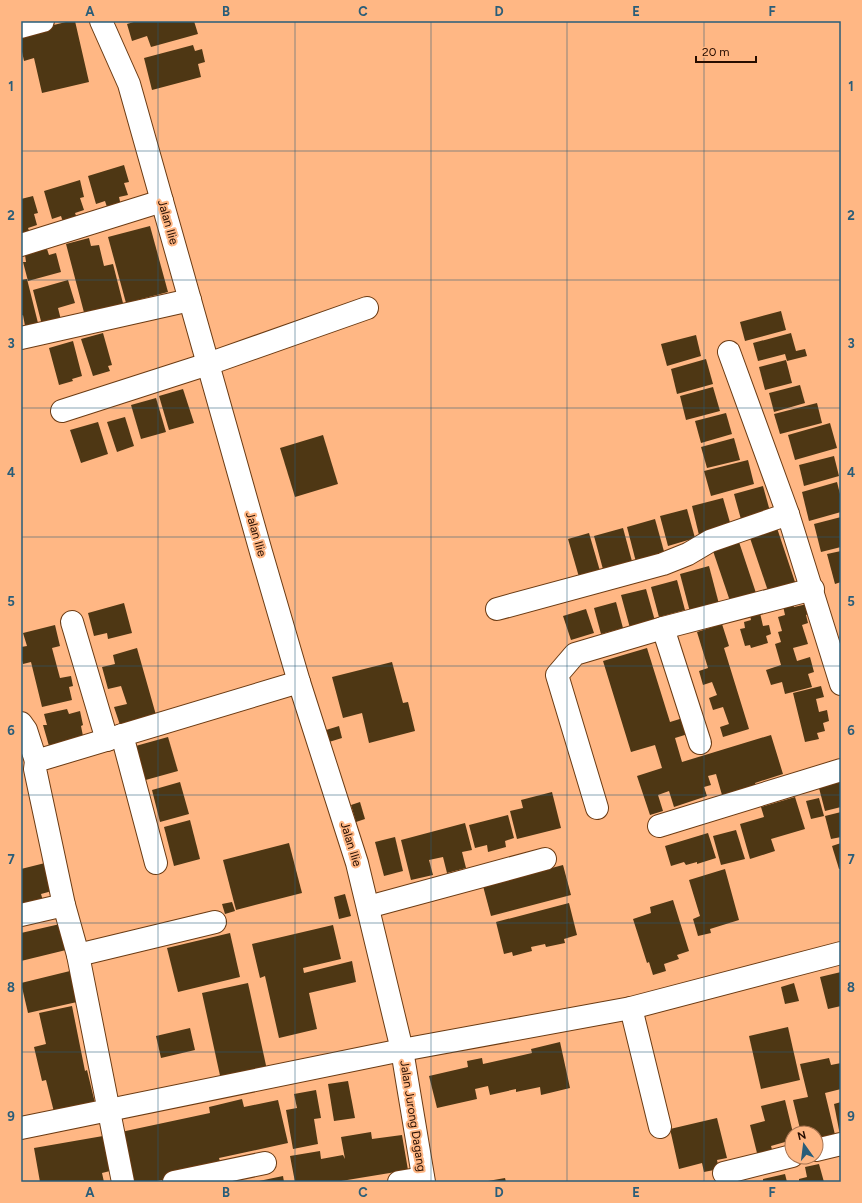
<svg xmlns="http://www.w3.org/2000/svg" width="862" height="1203" font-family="Figtree,sans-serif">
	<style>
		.building { fill: #4e3714 }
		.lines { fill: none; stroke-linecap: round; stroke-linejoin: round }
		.minor-casing { stroke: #6b3b13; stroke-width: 24 }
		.minor { stroke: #fff; stroke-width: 22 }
		.grid { fill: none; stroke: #295d79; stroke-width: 1; stroke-opacity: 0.55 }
		.labels { text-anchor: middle; stroke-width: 4; stroke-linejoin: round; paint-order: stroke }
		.street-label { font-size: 12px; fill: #260d00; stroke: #ffb784 }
		.neatline { fill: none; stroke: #295d79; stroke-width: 1.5 }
		.grid-label { font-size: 13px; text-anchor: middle; font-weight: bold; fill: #295d79 }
	</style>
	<rect width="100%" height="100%" fill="#ffb784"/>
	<!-- building -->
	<g class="building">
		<path d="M70,21H75L89,82L42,93L34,58L24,61L21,47V33Z"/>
		<path d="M137,21H194L198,34L151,47L147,36L132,41L127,24Z"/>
		<path d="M193,45L195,51L202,49L205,62L198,64L201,77L152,90L144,58Z"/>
		<path d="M124,165L129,182L124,183L128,195L119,197L121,206L108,210L105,201L96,204L88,176Z"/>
		<path d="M80,180L84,197L80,198L84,210L75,213L78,221L64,225L61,216L52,219L44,191Z"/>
		<path d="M33,196L38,213L34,214L37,225L28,228L31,236L21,239V199Z"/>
		<path d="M150,226L168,292L126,303L108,237Z"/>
		<path d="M89,238L91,246L99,245L104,266L113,264L125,311L86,320L66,244Z"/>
		<path d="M44,245L45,250L47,249L49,255L56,253L61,272L28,281L23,262H26L25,255L34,253L33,249Z"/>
		<path d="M27,279L38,323L25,326L23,315L21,316V280Z"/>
		<path d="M68,280L75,303L58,308L62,324L43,329L33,290Z"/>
		<path d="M781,311L786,330L745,341L740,322Z"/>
		<path d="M103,333L112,365L108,366L110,371L93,376L81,339Z"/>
		<path d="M791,333L796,351L805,349L807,356L787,361L785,354L758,361L753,343Z"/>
		<path d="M696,335L701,356L667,366L661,344Z"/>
		<path d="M73,341L82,376L72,379L73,381L59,385L49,348Z"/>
		<path d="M706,359L713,384L677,394L671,369Z"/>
		<path d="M786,360L792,383L765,390L759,367Z"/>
		<path d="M800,385L805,403L774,412L769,393Z"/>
		<path d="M713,387L720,411L686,420L680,396Z"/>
		<path d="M183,389L194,423L169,430L159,396Z"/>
		<path d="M156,398L166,432L141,439L131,405Z"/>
		<path d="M817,403L822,423L780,434L774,414Z"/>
		<path d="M726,413L732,434L701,443L695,421Z"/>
		<path d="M125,417L134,446L117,452L107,422Z"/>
		<path d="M98,422L108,454L81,463L70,430Z"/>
		<path d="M830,423L837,448L795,460L788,435Z"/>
		<path d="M323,435L338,484L295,497L280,448Z"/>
		<path d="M734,438L740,460L707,468L701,447Z"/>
		<path d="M834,456L839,476L804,486L799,465Z"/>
		<path d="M748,460L754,484L711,496L704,471Z"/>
		<path d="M837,482L841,498V512L809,521L802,492Z"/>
		<path d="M763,486L771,515L742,523L734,494Z"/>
		<path d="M723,498L731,526L699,535L692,506Z"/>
		<path d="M687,509L695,538L668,546L660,516Z"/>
		<path d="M841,517V547L821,552L814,524Z"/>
		<path d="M655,519L665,555L636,562L627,527Z"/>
		<path d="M623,528L633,565L604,573L594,536Z"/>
		<path d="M777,528L796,585L769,594L750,538Z"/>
		<path d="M589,533L600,571L579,577L568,539Z"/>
		<path d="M738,539L758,599L732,607L712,548Z"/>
		<path d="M841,551V582L835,584L827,554Z"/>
		<path d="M709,566L719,604L690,612L680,574Z"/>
		<path d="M677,580L685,610L659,617L651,587Z"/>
		<path d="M646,589L655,621L630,628L621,595Z"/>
		<path d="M616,602L623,628L601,634L594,608Z"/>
		<path d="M124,603L132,633L108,639L107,633L94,636L88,613Z"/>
		<path d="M793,604L794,607L807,604L810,613L806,615L808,623L802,625L808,644L793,648L797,661L810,657L814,672L808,674L812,687L785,694L782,682L771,685L766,670L781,665L775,644L781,642L778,632L782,631L778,617L785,615L783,606Z"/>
		<path d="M586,609L594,633L571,640L563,616Z"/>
		<path d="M760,613L763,626L769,625L771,634L766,636L768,643L751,648L750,645L745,646L740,629L745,628L744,622L751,620L750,615Z"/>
		<path d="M722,624L729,646L724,648L749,729L723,737L720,727L729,724L723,707L713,710L709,698L717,695L712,682L703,685L699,671L708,668L697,632Z"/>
		<path d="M55,625L60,646L52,648L60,678L71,676L73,686L69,687L72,700L42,707L31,662L23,664L21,657V647L27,646L23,633Z"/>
		<path d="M137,648L156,715L120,725L114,707L127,704L121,686L108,689L102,667L115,664L113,655Z"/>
		<path d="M647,648L670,722L683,718L688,734L675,738L682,762L771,735L783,774L755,783L758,791L724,802L716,774L708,776L711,785L704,787L707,796L674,807L669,791L658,795L663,811L650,815L637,776L662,768L655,745L631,752L603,661Z"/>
		<path d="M392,662L403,703L408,702L415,731L369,743L362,713L343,718L332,677Z"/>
		<path d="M821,686L824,697L816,699L819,712L827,710L829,721L823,723L825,731L817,733L819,739L805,742L793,693Z"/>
		<path d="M67,709L69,714L80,711L83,725L81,726L83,736L51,753L43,725H47L44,714Z"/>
		<path d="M339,726L342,738L329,742L326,730Z"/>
		<path d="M168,737L178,771L142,781L132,747Z"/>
		<path d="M180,782L189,814L160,822L152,790Z"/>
		<path d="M841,782V807L825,811L819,788Z"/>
		<path d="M552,792L561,828L517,839L510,811L523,808L521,800Z"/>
		<path d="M795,797L805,829L771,839L775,851L750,859L740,824L764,817L761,807Z"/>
		<path d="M819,798L824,816L811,819L806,801Z"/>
		<path d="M360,802L365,819L356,822L351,805Z"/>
		<path d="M841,812V837L831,839L825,816Z"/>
		<path d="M508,815L514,838L505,841L506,847L488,852L487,845L475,848L469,825Z"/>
		<path d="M190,820L200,859L174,866L164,827Z"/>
		<path d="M465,823L472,850L462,852L466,868L447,873L443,857L429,860L433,875L411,880L401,840Z"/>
		<path d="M736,830L745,859L721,865L713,836Z"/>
		<path d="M708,833L716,858L697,864V862L686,865L684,862L671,866L665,846Z"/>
		<path d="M395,837L403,871L384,876L375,842Z"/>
		<path d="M289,843L302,893L236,910L223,860Z"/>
		<path d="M841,843V869H839L832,846Z"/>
		<path d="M45,863L52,891L41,894L44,904L21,910V869Z"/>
		<path d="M563,865L571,895L491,916L483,886Z"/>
		<path d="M725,869L739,920L710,929L711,933L698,936L693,919L700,916L689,880Z"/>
		<path d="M345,894L351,916L339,919L334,897Z"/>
		<path d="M673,900L689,951L677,955L679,959L664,964L666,971L653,975L649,962L647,963L633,919L651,913L650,907Z"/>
		<path d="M232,902L235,911L225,914L222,904Z"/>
		<path d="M569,903L577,935L564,939L565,943L546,947L545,944L531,947L532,951L513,956L512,952L504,954L496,922Z"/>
		<path d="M60,924L66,950L21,961V933Z"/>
		<path d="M333,925L341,959L303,968L304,973L352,961L356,982L309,993L317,1029L279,1038L265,976L260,978L252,944Z"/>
		<path d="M230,933L240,977L178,992L167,948Z"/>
		<path d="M70,971L77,1002L28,1013L21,983Z"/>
		<path d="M841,972V1006L828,1009L820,977Z"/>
		<path d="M248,983L267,1070L221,1080L202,993Z"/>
		<path d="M794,983L799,1001L785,1004L781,987Z"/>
		<path d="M72,1006L85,1071L87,1070L95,1103L54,1112L46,1080L42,1081L34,1047L46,1044L39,1013Z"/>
		<path d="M788,1027L800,1080L761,1089L749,1036Z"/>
		<path d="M190,1028L195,1050L161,1058L156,1036Z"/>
		<path d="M560,1042L570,1088L541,1095L540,1087L516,1092V1089L490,1095L488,1086L475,1089L477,1099L437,1108L429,1076L468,1067L467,1061L482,1058L483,1064L532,1053L531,1049Z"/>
		<path d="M829,1058L831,1065L841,1063V1089L825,1093L837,1143L821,1147L819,1138H816V1133H801L793,1100L808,1097L800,1064Z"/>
		<path d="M348,1081L355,1118L334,1121L328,1084Z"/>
		<path d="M316,1090L321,1118L314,1119L318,1144L293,1149L286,1110L297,1108L294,1094Z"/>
		<path d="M242,1099L244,1107L278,1100L288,1143L219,1158L222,1168L152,1182H132L121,1132L210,1113L209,1107Z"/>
		<path d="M785,1100L793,1133L792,1140L771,1146L773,1153L758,1157L750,1125L765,1121L761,1106Z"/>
		<path d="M841,1102V1135H840L834,1104Z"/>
		<path d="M717,1118L727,1158L717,1160L719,1169L704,1172L702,1163L679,1169L670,1129Z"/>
		<path d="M371,1132L372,1139L402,1135L408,1170L335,1182H295L290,1156L320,1151L321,1159L343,1155L345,1159L341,1137Z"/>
		<path d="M103,1136L110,1171L102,1173L104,1182H40L34,1148Z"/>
		<path d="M819,1164L824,1182H799V1179L807,1177L805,1167Z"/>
		<path d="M785,1174L787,1182H763V1179Z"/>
		<path d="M283,1176L284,1182H259V1181Z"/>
		<path d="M505,1178L506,1182H488V1181Z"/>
	</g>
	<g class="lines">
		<defs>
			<g id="minor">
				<path d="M101,21L129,84L261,552L299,682L357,863L402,1050L424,1182"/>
				<path d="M21,27L43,21"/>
				<path d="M21,245L162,201"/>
				<path d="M21,338L190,300"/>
				<path d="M729,352L788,514L841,684"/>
				<path d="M62,411L208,364L367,308"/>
				<path d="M497,609L663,564L688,554L710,541L788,514"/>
				<path d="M72,622L107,740"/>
				<path d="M663,628L700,743"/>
				<path d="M21,723L26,730L36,761"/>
				<path d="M122,735L156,863"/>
				<path d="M597,808L557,675L575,654L663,628L813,589"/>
				<path d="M659,826L841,770"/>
				<path d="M64,905L35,769L36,761L299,682"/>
				<path d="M368,907L545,859"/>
				<path d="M21,915L64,905L78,955L123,1182"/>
				<path d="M78,955L215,922"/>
				<path d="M631,1008L660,1127"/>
				<path d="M21,1128L402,1050L631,1008L841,953"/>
				<path d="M816,1150L841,1144"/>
				<path d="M724,1173L792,1156"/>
				<path d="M174,1182L265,1163"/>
				<path d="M399,1182L423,1178"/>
			</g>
		</defs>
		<!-- minor casing -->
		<use href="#minor" class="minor-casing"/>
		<!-- minor -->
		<use href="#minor" class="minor"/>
	</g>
	<!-- grid -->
	<path class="grid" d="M158,21V1182M295,21V1182M431,21V1182M567,21V1182M704,21V1182M21,151H841M21,280H841M21,408H841M21,537H841M21,666H841M21,795H841M21,923H841M21,1052H841"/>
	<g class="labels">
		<!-- street labels -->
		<g class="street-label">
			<text transform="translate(168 222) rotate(74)" y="4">Jalan Ilie</text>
			<text transform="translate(256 534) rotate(74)" y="4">Jalan Ilie</text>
			<text transform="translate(351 844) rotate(73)" y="4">Jalan Ilie</text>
			<text transform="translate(413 1116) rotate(81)" y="4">Jalan Jurong Dagang</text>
		</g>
	</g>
	<!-- border -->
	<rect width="862" height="1203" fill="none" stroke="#ffb784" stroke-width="44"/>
	<!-- north arrow -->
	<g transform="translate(804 1145) rotate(346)"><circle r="19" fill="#ffb784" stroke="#a8734f"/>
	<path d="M0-3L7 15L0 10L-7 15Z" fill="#295d79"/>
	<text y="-6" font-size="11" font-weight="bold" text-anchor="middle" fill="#260d00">N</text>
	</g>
	<!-- scale -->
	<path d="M696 56v6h60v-6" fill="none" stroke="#260d00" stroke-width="2"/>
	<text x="702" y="56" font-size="12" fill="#260d00" stroke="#ffb784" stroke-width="3" paint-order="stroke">20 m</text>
	<rect x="22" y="22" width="818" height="1159" class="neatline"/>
	<g class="grid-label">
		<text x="90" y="16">A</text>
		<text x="226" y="16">B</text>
		<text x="363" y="16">C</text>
		<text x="499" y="16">D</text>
		<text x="636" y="16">E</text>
		<text x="772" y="16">F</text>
		<text x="11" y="91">1</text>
		<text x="851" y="91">1</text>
		<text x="11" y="220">2</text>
		<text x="851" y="220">2</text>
		<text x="11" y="348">3</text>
		<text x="851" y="348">3</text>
		<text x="11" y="477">4</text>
		<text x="851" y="477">4</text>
		<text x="11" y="606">5</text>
		<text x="851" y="606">5</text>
		<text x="11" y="735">6</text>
		<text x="851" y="735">6</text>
		<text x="11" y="864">7</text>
		<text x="851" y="864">7</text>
		<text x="11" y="992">8</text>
		<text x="851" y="992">8</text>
		<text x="11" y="1121">9</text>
		<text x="851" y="1121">9</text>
		<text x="90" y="1197">A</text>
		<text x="226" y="1197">B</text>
		<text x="363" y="1197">C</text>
		<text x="499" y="1197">D</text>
		<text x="636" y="1197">E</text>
		<text x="772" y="1197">F</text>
	</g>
</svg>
